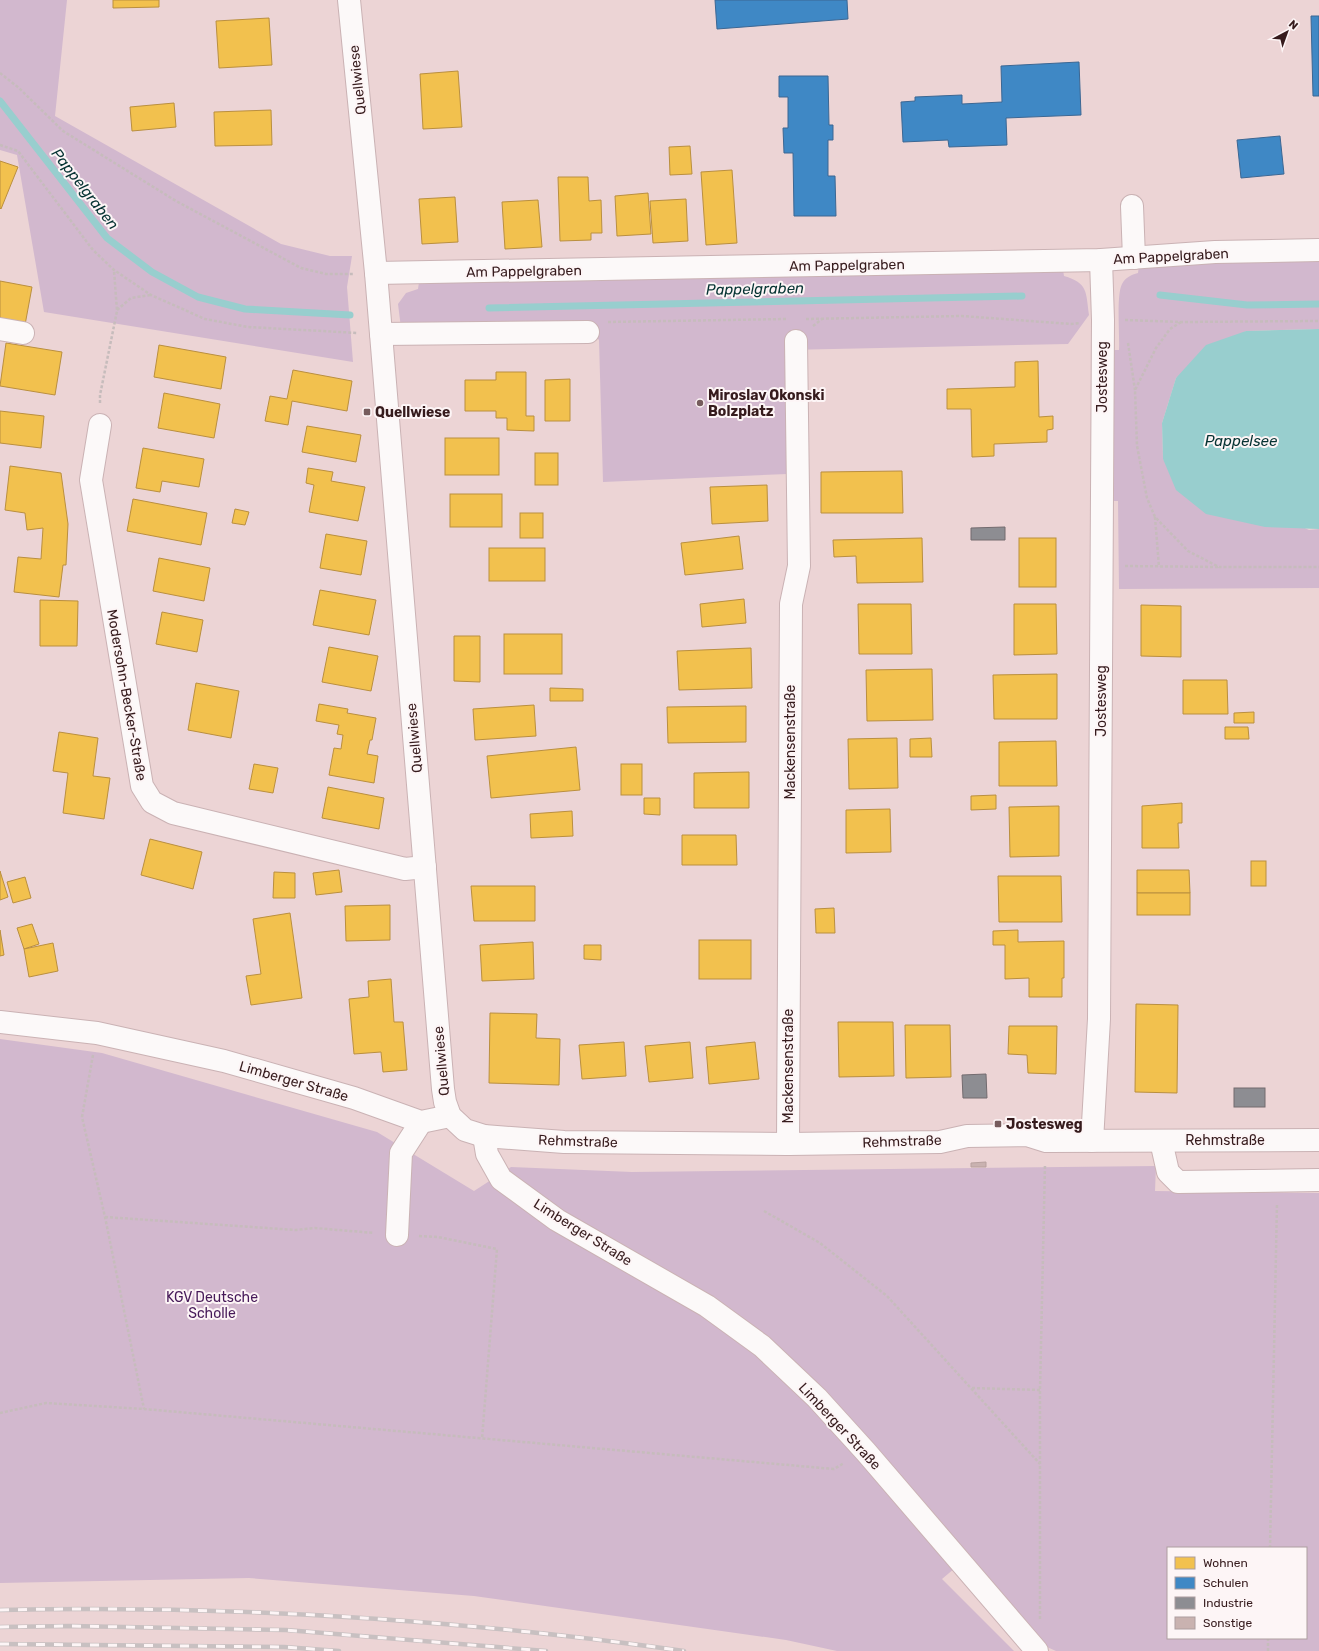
<svg xmlns="http://www.w3.org/2000/svg" width="1319" height="1651" font-family="Rubik,sans-serif">
	<style>
		.green { fill: #d2b8ce; fill-rule: evenodd }
		.water { fill: #98cece }
		.homes { fill: #f2c14e; stroke: #ba8f3f }
		.schools { fill: #3f88c5; stroke: #3c6793 }
		.industry { fill: #8d8d92; stroke: #736b6f }
		.lines { fill: none; stroke-linecap: round; stroke-linejoin: round }
		.stream { stroke: #98cece; stroke-width: 7 }
		.building { fill: #c9b2b0; stroke: #b8a19f }
		.minor-casing { stroke: #cab2b4; stroke-width: 24 }
		.path { stroke: #c6bcbc; stroke-width: 2.5; stroke-dasharray: 3 2; stroke-linecap: butt }
		.minor { stroke: #fcf9f9; stroke-width: 22 }
		.rail-casing { stroke: #c8c0c1; stroke-width: 4.5 }
		.rail { stroke: #fdf5f6; stroke-width: 3; stroke-dasharray: 9; stroke-linecap: butt }
		.poi-dot { fill: #765c5d; stroke: #fdf5f6; stroke-width: 1.5 }
		.labels { text-anchor: middle; stroke-width: 4; stroke-linejoin: round; paint-order: stroke }
		.street-label { font-size: 14px; fill: #361b1d; stroke: #fdf5f6 }
		.poi-label { font-size: 14px; font-weight: bold; fill: #361b1d; stroke: #fdf5f6; text-anchor: start }
		.park-label { font-size: 14px; fill: #471a59; stroke: #fdf5f6 }
		.water-label { font-size: 15px; font-style: italic; fill: #063333; stroke: #fdf5f6 }
	</style>
	<rect width="100%" height="100%" fill="#ecd4d5"/>
	<!-- green -->
	<g class="green">
		<path d="M0,0H67L55,116L281,244L330,256H352L347,287L353,362L44,312L17,155L0,150Z"/>
		<path d="M1319,261V329L1246,331L1176,378L1162,423L1163,459L1309,530L1319,529V588L1119,589L1118,501H1111L1112,350H1119C1120,335 1116,296 1122,284C1126,277 1131,275 1138,273L1139,265Z"/>
		<path d="M1063,270L1064,276C1088,283 1086,292 1089,315L1068,344L787,350V474L603,482L599,340L585,324L401,328L398,304L406,293L418,289L419,282Z"/>
		<path d="M0,1039L102,1053L377,1132L474,1191L511,1167L632,1172L1156,1166L1155,1191L1319,1193V1651H1056L1047,1647L968,1557L942,1579L1014,1651H837L786,1640L474,1596L249,1578L0,1583ZM1168,1548H1306V1638H1168Z"/>
	</g>
	<!-- water -->
	<path class="water" d="M1319,329V529L1265,527L1206,514L1176,490L1163,459L1162,423L1176,378L1206,345L1246,331Z"/>
	<!-- homes -->
	<g class="homes">
		<path d="M113,0H159V7L113,8Z"/>
		<path d="M269,18L272,65L219,68L216,21Z"/>
		<path d="M458,71L462,127L423,129L420,74Z"/>
		<path d="M174,103L176,127L132,131L130,107Z"/>
		<path d="M271,110L272,145L215,146L214,112Z"/>
		<path d="M690,146L692,174L670,175L669,147Z"/>
		<path d="M0,161L18,167L1,209L0,208Z"/>
		<path d="M732,170L737,243L706,245L701,172Z"/>
		<path d="M558,177H588L589,201L601,200L602,233H591V240L560,241Z"/>
		<path d="M648,193L651,234L617,236L615,196Z"/>
		<path d="M455,197L458,242L422,244L419,199Z"/>
		<path d="M686,199L688,241L653,243L650,201Z"/>
		<path d="M538,200L542,247L505,249L502,202Z"/>
		<path d="M0,281L32,287L25,325L0,320Z"/>
		<path d="M6,343L62,352L55,395L0,386Z"/>
		<path d="M159,345L226,357L221,389L154,377Z"/>
		<path d="M1038,361L1039,417L1053,416V429L1047,430V442L994,444V456L972,457L971,409H947V389L1015,387V362Z"/>
		<path d="M293,370L352,381L347,411L292,401L288,425L265,421L270,396L287,399Z"/>
		<path d="M496,372H526V416H534V431L507,430V418H496V411H465V380H496Z"/>
		<path d="M570,379V421H545V380Z"/>
		<path d="M164,393L220,404L214,438L158,428Z"/>
		<path d="M0,411L44,416L41,448L0,443Z"/>
		<path d="M307,426L361,435L356,462L302,452Z"/>
		<rect x="445" y="438" width="54" height="37"/>
		<path d="M143,448L204,459L199,487L162,481L160,492L136,488Z"/>
		<rect x="535" y="453" width="23" height="32"/>
		<path d="M10,466L61,473L68,524L66,565H63L59,597L14,592L18,557L41,559L43,528L27,530L25,513L5,510Z"/>
		<path d="M308,468L333,472L331,481L365,487L358,521L309,512L314,485L306,483Z"/>
		<path d="M902,471L903,513H821V472Z"/>
		<path d="M767,485L768,521L712,524L710,487Z"/>
		<rect x="450" y="494" width="52" height="33"/>
		<path d="M133,499L207,513L201,545L127,531Z"/>
		<path d="M235,509L249,512L245,525L232,523Z"/>
		<rect x="520" y="513" width="23" height="25"/>
		<path d="M326,534L367,541L361,575L320,568Z"/>
		<path d="M739,536L743,569L685,575L681,543Z"/>
		<path d="M922,538L923,582L857,583L856,556L834,557L833,540Z"/>
		<rect x="1019" y="538" width="37" height="49"/>
		<rect x="489" y="548" width="56" height="33"/>
		<path d="M159,558L210,568L204,601L153,591Z"/>
		<path d="M320,590L376,600L369,635L313,625Z"/>
		<path d="M744,599L746,623L702,627L700,604Z"/>
		<path d="M40,600L78,601L77,646H40Z"/>
		<path d="M858,604H911L912,654H859Z"/>
		<path d="M1014,604H1056L1057,654L1014,655Z"/>
		<path d="M1141,605L1181,606V657L1141,656Z"/>
		<path d="M162,612L203,620L197,652L156,644Z"/>
		<rect x="504" y="634" width="58" height="40"/>
		<path d="M454,636H480V682L454,681Z"/>
		<path d="M329,647L378,656L371,691L322,682Z"/>
		<path d="M751,648L752,688L679,690L677,651Z"/>
		<path d="M932,669L933,720L867,721L866,670Z"/>
		<path d="M1057,674V719H994L993,675Z"/>
		<path d="M1183,680H1227L1228,714H1183Z"/>
		<path d="M196,683L239,691L231,738L188,730Z"/>
		<path d="M550,688L583,689V701H550Z"/>
		<path d="M319,704L348,709L347,713L376,718L372,740H370L367,754L378,756L374,783L329,775L334,748L341,749L343,735L337,734L339,725L316,721Z"/>
		<path d="M534,705L536,736L475,740L473,709Z"/>
		<path d="M746,706V742L668,743L667,707Z"/>
		<path d="M1254,712V723H1234V713Z"/>
		<path d="M1225,727H1248L1249,739H1225Z"/>
		<path d="M59,732L98,738L93,776L110,778L104,819L63,813L68,773L53,771Z"/>
		<path d="M897,738L898,788L849,789L848,739Z"/>
		<path d="M931,738L932,757H910V739Z"/>
		<path d="M1056,741L1057,786H999V742Z"/>
		<path d="M576,747L580,790L491,798L487,756Z"/>
		<path d="M254,764L278,768L273,793L249,789Z"/>
		<rect x="621" y="764" width="21" height="31"/>
		<path d="M749,772V808H694V773Z"/>
		<path d="M328,787L384,798L379,829L322,818Z"/>
		<path d="M996,795V809L971,810V796Z"/>
		<path d="M644,798H660V815L644,814Z"/>
		<path d="M1182,803V823H1178L1179,848H1142V806Z"/>
		<path d="M1059,806V856L1010,857L1009,807Z"/>
		<path d="M890,809L891,852L846,853V810Z"/>
		<path d="M572,811L573,836L531,838L530,814Z"/>
		<path d="M682,835H736L737,865H682Z"/>
		<path d="M150,839L202,852L193,889L141,875Z"/>
		<rect x="1251" y="861" width="15" height="25"/>
		<path d="M339,870L342,892L316,895L313,873Z"/>
		<path d="M1137,870H1189L1190,893H1137Z"/>
		<path d="M0,871L8,897L0,900Z"/>
		<path d="M274,872L295,873V898H273Z"/>
		<path d="M998,876H1061L1062,922H999Z"/>
		<path d="M25,877L31,898L13,903L7,882Z"/>
		<path d="M471,886H535V921H474Z"/>
		<rect x="1137" y="893" width="53" height="22"/>
		<path d="M390,905V940L346,941L345,906Z"/>
		<path d="M834,908L835,933H816L815,909Z"/>
		<path d="M290,913L302,998L251,1005L246,976L261,974L253,919Z"/>
		<path d="M32,924L39,944L24,949L17,928Z"/>
		<path d="M0,930L4,955L0,956Z"/>
		<path d="M1018,930V942L1064,941V978H1062V997H1029V978L1005,979V945H993V931Z"/>
		<rect x="699" y="940" width="52" height="39"/>
		<path d="M533,942L534,979L482,981L480,945Z"/>
		<path d="M53,943L58,971L29,977L24,949Z"/>
		<path d="M584,945H601V960L584,959Z"/>
		<path d="M391,979L394,1022H403L407,1070L383,1072L381,1052L354,1054L349,999L369,997L368,981Z"/>
		<path d="M1136,1004L1178,1005L1177,1093L1135,1092Z"/>
		<path d="M490,1013L537,1014L536,1038L560,1039L559,1085L489,1083Z"/>
		<path d="M838,1022H893L894,1076L839,1077Z"/>
		<path d="M905,1025H950L951,1077L906,1078Z"/>
		<path d="M1009,1026H1057L1056,1074L1028,1073L1027,1055L1008,1054Z"/>
		<path d="M624,1042L626,1076L582,1079L579,1045Z"/>
		<path d="M690,1042L693,1078L649,1082L645,1046Z"/>
		<path d="M755,1042L759,1079L709,1084L706,1047Z"/>
	</g>
	<!-- schools -->
	<g class="schools">
		<path d="M715,0H847L848,19L717,29Z"/>
		<path d="M1311,16H1319V96H1313Z"/>
		<path d="M1079,62L1081,115L1006,118L1007,145L949,147L948,140L903,142L901,102L915,101V97L962,95V104L1002,102L1001,66Z"/>
		<path d="M779,76H828L829,125H833V140H828V176H835L836,216H794L793,153H784L783,128H788V97H779Z"/>
		<path d="M1280,136L1284,174L1241,178L1237,140Z"/>
	</g>
	<!-- industry -->
	<g class="industry">
		<path d="M1005,527V540H971V528Z"/>
		<path d="M986,1074L987,1098H963L962,1075Z"/>
		<rect x="1234" y="1088" width="31" height="19"/>
	</g>
	<g class="lines">
		<!-- stream -->
		<g class="stream">
			<path d="M0,101L107,238L152,272L198,297L245,309L350,315"/>
			<path d="M1160,295L1247,305L1319,304"/>
			<path d="M489,308L1022,296"/>
		</g>
	</g>
	<!-- building -->
	<path class="building" d="M986,1162V1167H971V1163Z"/>
	<g class="lines">
		<defs>
			<g id="minor">
				<path d="M349,0L376,273L443,1089L445,1102L450,1116L465,1130L484,1136L564,1142L788,1144L940,1142L967,1136L1027,1135L1046,1141L1319,1140"/>
				<path d="M1132,206L1134,258"/>
				<path d="M376,273L1101,260L1215,252L1319,250"/>
				<path d="M0,329L23,333"/>
				<path d="M381,334L588,332"/>
				<path d="M100,425L91,480L142,786L152,802L173,813L405,869L425,867"/>
				<path d="M0,1022L97,1033L224,1061L354,1098L421,1122L450,1116"/>
				<path d="M484,1136L487,1154L501,1179L557,1220L707,1306L762,1346L817,1398L866,1452L1037,1651"/>
				<path d="M1092,1141L1099,1019L1103,320L1101,260"/>
				<path d="M1161,1141L1168,1172L1178,1182L1319,1180"/>
				<path d="M788,1144L791,604L799,566L796,341"/>
				<path d="M397,1235L401,1153L421,1122"/>
			</g>
		</defs>
		<!-- minor casing -->
		<use href="#minor" class="minor-casing"/>
		<!-- path -->
		<g class="path">
			<path d="M0,73L19,88L63,131L176,201L301,268L326,274H353"/>
			<path d="M0,145L18,151L93,250L114,270L151,295L205,319L248,327L358,333"/>
			<path d="M117,310L131,298L151,295"/>
			<path d="M806,319L962,316L1071,324L1080,323"/>
			<path d="M1125,320L1181,322L1319,321"/>
			<path d="M608,322L787,319"/>
			<path d="M1181,322L1170,329L1156,348L1135,390L1137,446L1147,498L1155,517L1188,551L1219,567H1319"/>
			<path d="M813,326L822,319"/>
			<path d="M1128,343L1135,390"/>
			<path d="M100,403V395L117,311L114,270"/>
			<path d="M1155,517L1159,567"/>
			<path d="M1125,566L1218,567"/>
			<path d="M93,1055L82,1117L105,1217L144,1409"/>
			<path d="M764,1211L820,1243L887,1296L1040,1464"/>
			<path d="M105,1217L296,1230L315,1228L374,1233"/>
			<path d="M419,1236L438,1237L497,1249L482,1439"/>
			<path d="M972,1388L1040,1390"/>
			<path d="M0,1413L46,1403L144,1409L834,1469L844,1463"/>
			<path d="M1270,1548L1277,1203"/>
			<path d="M1040,1619V1390L1045,1164"/>
			<path d="M1268,1651V1638"/>
		</g>
		<!-- minor -->
		<use href="#minor" class="minor"/>
		<defs>
			<g id="rail">
				<path d="M0,1610C228,1605 458,1619 684,1651"/>
				<path d="M0,1627L71,1626L286,1630L546,1651"/>
				<path d="M0,1644L284,1647L339,1651"/>
			</g>
		</defs>
		<!-- rail casing -->
		<use href="#rail" class="rail-casing"/>
		<!-- rail -->
		<use href="#rail" class="rail"/>
	</g>
	<!-- markers -->
	<g class="poi-dot">
		<circle cx="700" cy="403" r="4"/>
		<rect x="363" y="408" width="8" height="8" rx="2"/>
		<rect x="994" y="1120" width="8" height="8" rx="2"/>
	</g>
	<g class="labels">
		<!-- street labels -->
		<g class="street-label">
			<text transform="translate(357 80) rotate(-96)" y="5">Quellwiese</text>
			<text transform="translate(1171 256) rotate(-3)" y="5">Am Pappelgraben</text>
			<text transform="translate(847 265) rotate(-1)" y="5">Am Pappelgraben</text>
			<text transform="translate(524 271) rotate(-1)" y="5">Am Pappelgraben</text>
			<text transform="translate(1102 377) rotate(-90)" y="5">Jostesweg</text>
			<text transform="translate(127 695) rotate(80)" y="5">Modersohn-Becker-Straße</text>
			<text transform="translate(1101 701) rotate(-90)" y="5">Jostesweg</text>
			<text transform="translate(414 738) rotate(-95)" y="5">Quellwiese</text>
			<text transform="translate(790 742) rotate(-90)" y="5">Mackensenstraße</text>
			<text transform="translate(441 1061) rotate(-95)" y="5">Quellwiese</text>
			<text transform="translate(788 1066) rotate(-90)" y="5">Mackensenstraße</text>
			<text transform="translate(294 1081) rotate(16)" y="5">Limberger Straße</text>
			<text x="1225" y="1145">Rehmstraße</text>
			<text transform="translate(578 1141) rotate(2)" y="5">Rehmstraße</text>
			<text transform="translate(902 1141) rotate(-2)" y="5">Rehmstraße</text>
			<text transform="translate(583 1232) rotate(32)" y="5">Limberger Straße</text>
			<text transform="translate(840 1426) rotate(47)" y="5">Limberger Straße</text>
		</g>
		<!-- poi labels -->
		<g class="poi-label">
			<text x="708" y="400">Miroslav Okonski<tspan x="708" dy="16">Bolzplatz</tspan></text>
			<text x="375" y="417">Quellwiese</text>
			<text x="1006" y="1129">Jostesweg</text>
		</g>
		<!-- park labels -->
		<g class="park-label">
			<text x="212" y="1302">KGV Deutsche<tspan x="212" dy="16">Scholle</tspan></text>
		</g>
		<!-- water labels -->
		<g class="water-label">
			<text transform="translate(85 189) rotate(52)" y="5">Pappelgraben</text>
			<text transform="translate(755 289) rotate(-1)" y="5">Pappelgraben</text>
			<text x="1241" y="446">Pappelsee</text>
		</g>
	</g>
	<!-- legend -->
	<rect x="1167" y="1547" width="140" height="92" fill="#fdf5f6" stroke="#ad9e9f"/>
	<rect x="1175" y="1557" width="20" height="12" fill="#f2c14e" stroke="#ad9e9f"/>
	<text x="1203" y="1567" font-size="12" fill="#361b1d">Wohnen</text>
	<rect x="1175" y="1577" width="20" height="12" fill="#3f88c5" stroke="#ad9e9f"/>
	<text x="1203" y="1587" font-size="12" fill="#361b1d">Schulen</text>
	<rect x="1175" y="1597" width="20" height="12" fill="#8d8d92" stroke="#ad9e9f"/>
	<text x="1203" y="1607" font-size="12" fill="#361b1d">Industrie</text>
	<rect x="1175" y="1617" width="20" height="12" fill="#c9b2b0" stroke="#ad9e9f"/>
	<text x="1203" y="1627" font-size="12" fill="#361b1d">Sonstige</text>
	<!-- north arrow -->
	<g transform="translate(1287 32) rotate(41)" stroke="#fdf5f6" stroke-width="3" paint-order="stroke">
	<path d="M0-3L7 15L0 10L-7 15Z" fill="#361b1d"/>
	<text y="-6" font-size="11" font-weight="bold" text-anchor="middle" fill="#361b1d">N</text>
	</g>
</svg>
